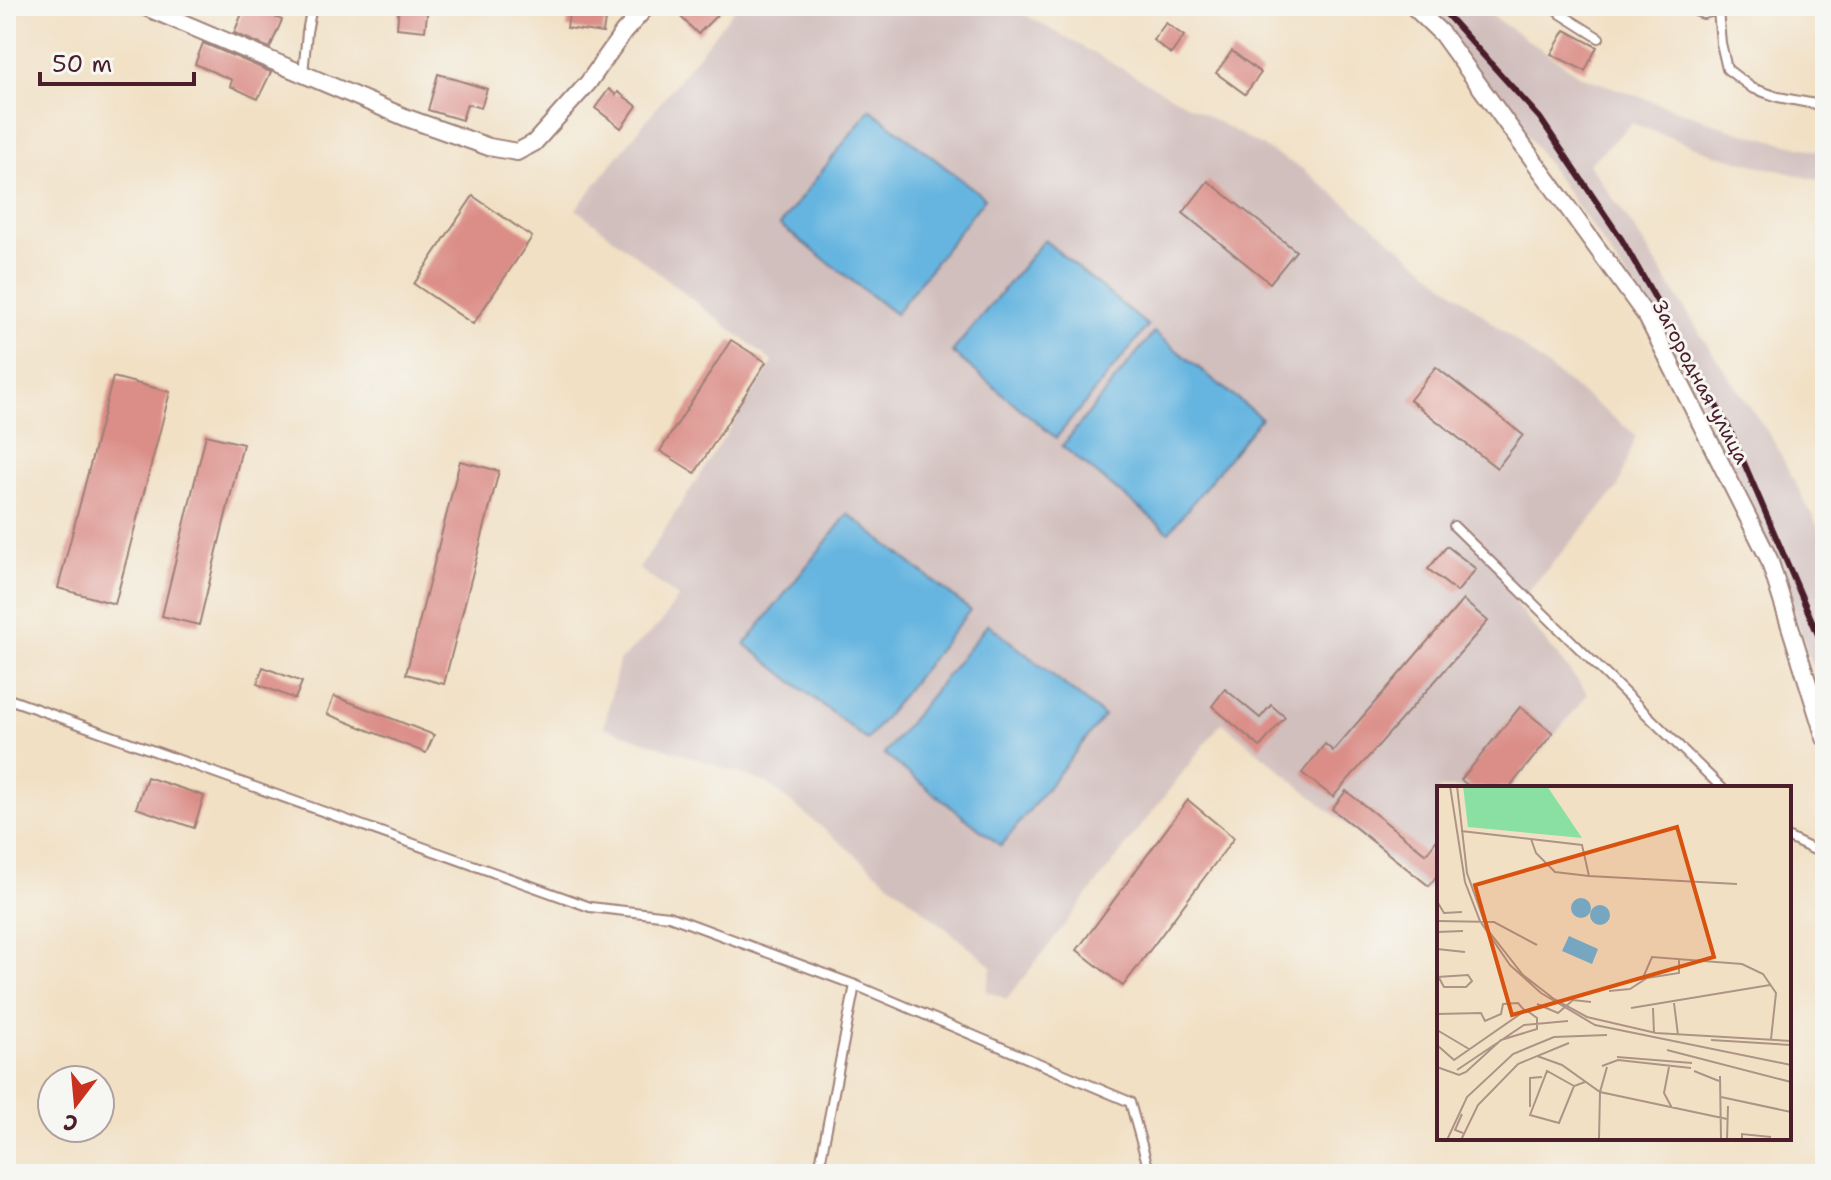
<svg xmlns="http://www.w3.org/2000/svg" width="1831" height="1180" font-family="'Shantell Sans',sans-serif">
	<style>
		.industrial { fill: #d1bfbd }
		.water { fill: #66b5e0; stroke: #586a86; stroke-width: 2 }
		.building { fill: #db8d87 }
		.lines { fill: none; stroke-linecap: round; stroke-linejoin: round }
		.lane-casing { stroke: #9e8078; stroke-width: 12 }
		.street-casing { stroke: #9e8078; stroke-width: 20 }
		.lane { stroke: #fff; stroke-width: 8 }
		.street { stroke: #fff; stroke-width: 16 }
		.rail { stroke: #4a1f2b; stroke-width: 6 }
		.labels { text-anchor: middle; stroke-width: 6; stroke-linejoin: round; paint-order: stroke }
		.street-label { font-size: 20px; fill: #4a1f2b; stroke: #f6f6f2 }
		.inset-road { fill: none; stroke: #ae9387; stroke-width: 2 }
		.view { fill: #d8530f; fill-opacity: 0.15; stroke: #d8530f; stroke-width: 4 }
		.inset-edge { fill: none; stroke: #4a1f2b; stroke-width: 4 }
	</style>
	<rect width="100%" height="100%" fill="#f6f6f2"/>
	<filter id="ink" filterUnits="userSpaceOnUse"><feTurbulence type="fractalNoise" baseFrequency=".0125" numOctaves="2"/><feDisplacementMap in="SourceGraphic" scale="16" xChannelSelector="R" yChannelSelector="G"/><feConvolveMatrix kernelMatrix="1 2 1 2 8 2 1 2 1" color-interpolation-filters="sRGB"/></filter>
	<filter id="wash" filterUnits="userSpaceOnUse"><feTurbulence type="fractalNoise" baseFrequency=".006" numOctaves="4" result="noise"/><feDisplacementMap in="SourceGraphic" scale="32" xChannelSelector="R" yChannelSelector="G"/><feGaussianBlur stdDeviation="1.8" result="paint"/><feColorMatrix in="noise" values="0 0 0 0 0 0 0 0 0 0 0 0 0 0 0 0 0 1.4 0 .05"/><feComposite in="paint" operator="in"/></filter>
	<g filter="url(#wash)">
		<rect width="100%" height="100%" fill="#f1e0c4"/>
		<!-- industrial -->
		<g class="industrial">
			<path d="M737,6H1009L1303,169L1550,369L1636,435L1618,488L1516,605L1588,694L1511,788H1439V875L1426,891L1222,722L1007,999L986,991L992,966L767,783L604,727L619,661L661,623L678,597L639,569L773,362L576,209Z"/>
			<path d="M1419,6H1481L1495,18L1581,76L1736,131L1825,153V182L1716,155L1632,123L1589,164L1634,228L1708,346L1773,440L1825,540V706L1781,571L1707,415L1671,344L1597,234L1516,119Z"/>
		</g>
		<!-- water -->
		<g class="water">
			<path d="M870,109L985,198L895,314L780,225Z"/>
			<path d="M1044,240L1148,326L1056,438L952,352Z"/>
			<path d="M1154,332L1261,418L1169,532L1062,446Z"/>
			<path d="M848,514L970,610L867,740L745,644Z"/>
			<path d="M988,624L1104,716L1001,846L884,754Z"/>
		</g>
		<g id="blocks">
			<!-- building -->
			<g class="building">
				<path d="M245,6H250L282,20L270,48L234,33Z"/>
				<path d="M399,6H428L425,31L397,28Z"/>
				<path d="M570,6H607L603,33L567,28Z"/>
				<path d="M687,6H726L698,34L678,14Z"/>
				<path d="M1166,23L1184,36L1171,54L1153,40Z"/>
				<path d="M1565,30L1597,47L1585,71L1551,54Z"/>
				<path d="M203,43L271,72L258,99L230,86L232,80L195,64Z"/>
				<path d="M1232,51L1261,73L1245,94L1216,73Z"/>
				<path d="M438,74L487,89L481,108L467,104L462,120L428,110Z"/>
				<path d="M609,89L616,95L618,92L637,106L621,128L595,108Z"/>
				<path d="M1208,181L1296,251L1270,283L1183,213Z"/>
				<path d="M473,196L532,237L473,324L414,284Z"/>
				<path d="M731,340L766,362L695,473L660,451Z"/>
				<path d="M1436,367L1523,435L1497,468L1410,400Z"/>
				<path d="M113,377L170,392L115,604L58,588Z"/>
				<path d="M206,435L243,444L199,625L162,616Z"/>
				<path d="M460,461L499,471L444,684L406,674Z"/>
				<path d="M1447,546L1476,569L1457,592L1428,569Z"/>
				<path d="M1463,600L1488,621L1333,797L1302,773L1325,744L1333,751Z"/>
				<path d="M263,667L302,682L295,699L257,684Z"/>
				<path d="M1225,689L1260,718L1271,705L1285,717L1260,747L1212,706Z"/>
				<path d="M334,696L434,735L426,753L327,714Z"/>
				<path d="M1520,707L1553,733L1509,788H1472L1461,780Z"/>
				<path d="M147,777L204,796L194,828L136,808Z"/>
				<path d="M1346,791L1426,854L1439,837V873L1429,886L1332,809Z"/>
				<path d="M1188,800L1234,838L1123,986L1077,950Z"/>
			</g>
		</g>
	</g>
	<g filter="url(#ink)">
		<use href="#blocks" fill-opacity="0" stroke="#9e8078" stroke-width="2"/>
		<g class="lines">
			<defs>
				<g id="lane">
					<path d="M1553,6L1561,14L1599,38"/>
					<path d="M1683,6L1703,14L1736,6"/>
					<path d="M1718,10L1721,43L1727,69L1752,88L1778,97L1825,106"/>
					<path d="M303,74L307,32L312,6"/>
					<path d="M1454,526L1722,788"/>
					<path d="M6,698L590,907L669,916L855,985L818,1174"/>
					<path d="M1789,838L1825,855"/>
					<path d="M855,985L1130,1102L1150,1174"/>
				</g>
				<g id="street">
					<path d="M143,6L407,118L489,147L517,152L534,143L588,83L623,33L647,6"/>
					<path d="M1413,6L1442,34L1647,317L1769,559L1825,738"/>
				</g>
			</defs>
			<!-- lane casing -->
			<use href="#lane" class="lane-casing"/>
			<!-- street casing -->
			<use href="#street" class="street-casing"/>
			<!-- lane -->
			<use href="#lane" class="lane"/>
			<!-- street -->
			<use href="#street" class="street"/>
			<!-- rail -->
			<path class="rail" d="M1439,6L1540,118L1622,240L1729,428L1819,637L1825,660"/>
		</g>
	</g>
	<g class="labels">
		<!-- street labels -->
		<g class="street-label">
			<text transform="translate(1701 382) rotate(62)" y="7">Загородная улица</text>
		</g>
	</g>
	<!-- overview -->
	<g transform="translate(1437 786)">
		<rect width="354" height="354" fill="#f1e0c4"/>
		<path d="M26,0H110L145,52L31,41Z" fill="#8ae0a3"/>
		<path d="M134 122a10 10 0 1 1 20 0a10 10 0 1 1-20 0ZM153 129a10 10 0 1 1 20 0a10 10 0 1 1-20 0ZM132,150L161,163L155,178L125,165Z" fill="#66b5e0"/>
		<path class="inset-road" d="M13,0L28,96L43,135L73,179L104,207L158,239L354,279M20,0L30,87L50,143L86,189L117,213L150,231L219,247L354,255M24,45L145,59L152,90L300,98M94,53L99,67L118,86L152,90M1,117L7,127L25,126M0,135L57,136L100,159M0,146L26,145M0,163L28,166M0,191L31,189L35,195L29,201H7L1,190M205,194L215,171L305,178L326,188L339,207L334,253M172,205L193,203L210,192L242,187V173M237,217L241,249M100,218L121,227L136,214L154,216M194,222L333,199M216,222L217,247M0,228L44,227L48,235L64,228L66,218L81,217L88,225M0,244L32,263M274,254L354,259M0,259L17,274L89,224L100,232V243L64,254L29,286L22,289L0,281M230,264L354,296M100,270L125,279L163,306L290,333M180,271L255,277M165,280L181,274L254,282M232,281L227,307L235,322M20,284L87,239L131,235M257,285L282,295M283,290L284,354M137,300L110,285L93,329L122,337L137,300L148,296M284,311L354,326M93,321V292L105,291M25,328L18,344L26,347M10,354L30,311L76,268L117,251L170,249M24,354L41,319L81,278L132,257M162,354L163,306L170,281M290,354L291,320M305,354V348L334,351"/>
		<path class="view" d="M240,41L277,171L75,229L38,99Z"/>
		<rect width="354" height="354" class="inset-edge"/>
	</g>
	<!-- margin -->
	<rect width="1831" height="1180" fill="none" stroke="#f6f6f2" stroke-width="32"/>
	<!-- north arrow -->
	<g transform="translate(76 1104) rotate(196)"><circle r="38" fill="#f6f6f2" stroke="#b1a0a2" stroke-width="2"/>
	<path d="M0-6L14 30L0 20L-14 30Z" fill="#c8321e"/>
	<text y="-12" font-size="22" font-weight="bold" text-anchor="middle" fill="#4a1f2b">С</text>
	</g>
	<!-- scale -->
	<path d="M40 72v12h154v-12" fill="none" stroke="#4a1f2b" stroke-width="4"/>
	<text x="52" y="72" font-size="24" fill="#4a1f2b" stroke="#f6f6f2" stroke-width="6" paint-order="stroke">50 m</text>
</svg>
